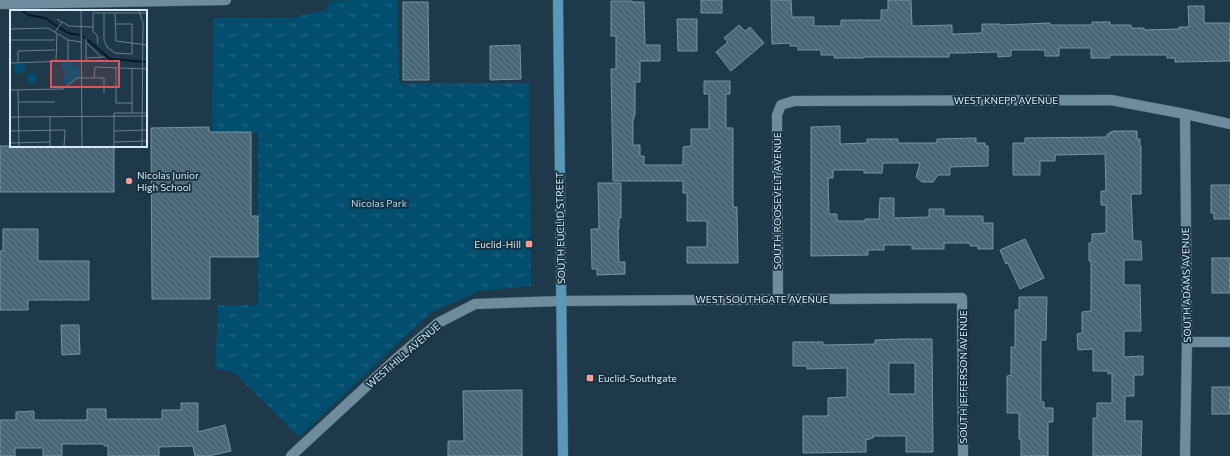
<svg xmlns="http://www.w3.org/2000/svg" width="1230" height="456" font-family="Commissioner,sans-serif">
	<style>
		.grass { fill: url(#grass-tufts) }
		.building { fill: url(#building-back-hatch); stroke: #7693a5; fill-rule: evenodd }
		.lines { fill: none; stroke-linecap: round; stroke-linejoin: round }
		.minor-casing { stroke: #405865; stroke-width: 11 }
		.secondary-casing { stroke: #405865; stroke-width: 11 }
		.minor { stroke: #6e8c9e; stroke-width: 10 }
		.secondary { stroke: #5a98b8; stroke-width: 10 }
		.poi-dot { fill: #f59c94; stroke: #142f3e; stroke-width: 1.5 }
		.labels { text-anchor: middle; stroke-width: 3.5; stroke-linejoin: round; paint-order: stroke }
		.street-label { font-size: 10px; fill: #d9e9f3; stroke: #142f3e }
		.poi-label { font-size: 10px; fill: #d9e9f3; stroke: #142f3e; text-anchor: start }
		.park-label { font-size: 10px; fill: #b2d9f1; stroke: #142f3e }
		.inset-river { fill: none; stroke: #031b28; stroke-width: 2 }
		.inset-road { fill: none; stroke: #697f8d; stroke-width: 1 }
		.view { fill: #d7585b; fill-opacity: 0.15; stroke: #d7585b; stroke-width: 2 }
		.inset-edge { fill: none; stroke: #d9e9f3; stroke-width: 2 }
	</style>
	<defs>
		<pattern id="grass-tufts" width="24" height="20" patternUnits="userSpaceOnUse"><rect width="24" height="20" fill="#014e6f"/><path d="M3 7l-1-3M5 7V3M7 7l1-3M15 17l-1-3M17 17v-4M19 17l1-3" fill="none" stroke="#256884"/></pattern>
		<pattern id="building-back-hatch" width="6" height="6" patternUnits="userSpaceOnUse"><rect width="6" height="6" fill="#4a6778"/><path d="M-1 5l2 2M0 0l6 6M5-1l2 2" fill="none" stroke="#647d8c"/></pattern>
	</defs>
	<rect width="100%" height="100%" fill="#1e3949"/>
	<!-- grass -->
	<path class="grass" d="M353,0H397L399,83H529L531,286L479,291L430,313L299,437L235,373L215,368L218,305H258V133L212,132L213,18H291L325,10L330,1Z"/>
	<!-- building -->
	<g class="building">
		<rect x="701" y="0" width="21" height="13"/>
		<path d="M771,0H791L792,17H814V26H841V20H881V10H888V0H911L912,26L952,25V34L982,33V24H1000V25L1050,23V25H1092V22H1110V25H1131V28H1144V30L1179,29V27H1189L1188,6H1204V23H1230V61L1175,62V58H1167V55H1110V58H1091V48H1059V56H1045V50H1011V56L998,57V52L962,53H949V57H864V58H834V55H821V50H798V46H790V43L772,44Z"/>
		<path d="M611,1H632V2H644L645,45H660V61H640V82H635V115H634V119H633V145H640V156H644V165H683V147L691,146V129H709V94H704V81H730V94H726V128H733V207H737L738,263H687V247H707V221H687V193H683V181H613L611,69H616V36H611Z"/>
		<path d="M403,2H428L429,80H403Z"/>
		<path d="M677,19H697V51H678Z"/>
		<path d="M739,25L745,31L750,27L764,43L731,71L716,52L728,42L724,38Z"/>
		<path d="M520,45L521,79L490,80V46Z"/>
		<path d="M840,126V144L867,143V139H898V143H937V139L976,138V143H985V146H988V166L950,167V175H938L933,182H922L916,177L920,163H883L882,173H864V170H833V178H828L829,214H837V221H865V219H879L880,198H894V218L929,217V209H944V216H983V223H993V249H978V246H970V243H944V249H912V245H884V250H868V255L811,256V127Z"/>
		<path d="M209,127V132H251V216H258V257H210V299H152L151,128Z"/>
		<path d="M1113,131H1137V139H1140V146H1141V194H1131L1133,241H1141L1142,260H1124V285H1140L1141,331H1124V357L1143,356V375H1134V396H1125V421H1142L1141,456H1093V418H1097V403H1112V373L1108,374V371H1093V349L1078,350L1077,334L1082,333V312L1091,311V261H1089V243L1092,242V234L1106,233V205H1101V191H1106L1105,154L1055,155V161H1040V175H1013V143H1025V138L1107,137V134H1110V132H1113Z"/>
		<rect x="0" y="146" width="114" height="46"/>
		<path d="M598,183H621V218H619V229H618L619,262H625V274L597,275V269H592L591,229H599Z"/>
		<path d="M1211,185H1230V219H1214V213H1211Z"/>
		<path d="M3,229H38V261H89V300H28V310H0V251H3Z"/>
		<path d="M1025,239L1044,278L1020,289L1008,263L1006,264L1000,250Z"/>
		<rect x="1212" y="258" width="18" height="35"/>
		<path d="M1019,297H1047L1046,340H1041V402H1044V408H1053V422H1048V456H1021V439H1019V413H1007V376L1011,375V347H1015V310H1019Z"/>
		<path d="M61,325H79L80,354L62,355Z"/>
		<path d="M902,339H932L933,452H906V436H873V438L866,440V452L803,453V416H828V398L847,397V368L807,369V366H793V342H823V345L875,344V340ZM889,363H915V394H889Z"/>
		<rect x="1212" y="387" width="18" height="27"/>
		<path d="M522,390V456H448V441H464L463,391Z"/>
		<path d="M181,403H198V432L225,425L231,451L209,456H195L193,446L159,447V456H108V446H104V444H62V456H43V448H15V456H0V420H16V412L34,411V420H87V409H106V419H162V410H181Z"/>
	</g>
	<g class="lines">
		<defs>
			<g id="minor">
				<path d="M0,4L226,0"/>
				<path d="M1185,114L1187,342L1185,456"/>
				<path d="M778,299L777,115L781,105L794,101L1111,100L1185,114L1230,124"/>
				<path d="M1187,342H1230"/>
				<path d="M291,456L397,358L438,323L475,304L561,301L962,298L963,456"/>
			</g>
			<path id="secondary" d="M558,0L563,456"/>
		</defs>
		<!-- minor casing -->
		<use href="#minor" class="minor-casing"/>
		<!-- secondary casing -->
		<use href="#secondary" class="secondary-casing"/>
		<!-- minor -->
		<use href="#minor" class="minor"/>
		<!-- secondary -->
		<use href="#secondary" class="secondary"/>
	</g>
	<!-- markers -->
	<g class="poi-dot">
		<circle cx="129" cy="181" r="4"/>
		<rect x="525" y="240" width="8" height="8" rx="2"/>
		<rect x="586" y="374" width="8" height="8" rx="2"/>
	</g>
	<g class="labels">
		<!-- street labels -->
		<g class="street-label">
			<text x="1006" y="104">WEST KNEPP AVENUE</text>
			<text transform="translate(777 201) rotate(-90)" y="4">SOUTH ROOSEVELT AVENUE</text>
			<text transform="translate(560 228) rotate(-91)" y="4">SOUTH EUCLID STREET</text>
			<text transform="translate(1186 285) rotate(-91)" y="4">SOUTH ADAMS AVENUE</text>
			<text x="762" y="303">WEST SOUTHGATE AVENUE</text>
			<text transform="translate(403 355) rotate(-41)" y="4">WEST HILL AVENUE</text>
			<text transform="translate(963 377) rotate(-90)" y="4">SOUTH JEFFERSON AVENUE</text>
		</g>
		<!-- poi labels -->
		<g class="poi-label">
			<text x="137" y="179">Nicolas Junior<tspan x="137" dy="12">High School</tspan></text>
			<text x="521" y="248" text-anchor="end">Euclid-Hill</text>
			<text x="598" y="382">Euclid-Southgate</text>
		</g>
		<!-- park labels -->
		<g class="park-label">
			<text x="379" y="207">Nicolas Park</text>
		</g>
	</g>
	<!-- overview -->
	<g transform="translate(10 10)">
		<rect width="137" height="137" fill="#1e3949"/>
		<path d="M63,51V56H70V67L57,75L53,72L55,59H52V52Z" fill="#014e6f"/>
		<path d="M5,53L15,54L16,58L11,63H4ZM17 68a5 5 0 1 1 10 0a5 5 0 1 1-10 0Z" fill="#014e6f"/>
		<path class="inset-river" d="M11,0L19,5L35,8L58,23L70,25M73,26L100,49L137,52"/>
		<path class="inset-road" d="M71,0L72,137M129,0L133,13L132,137M94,3V30L97,37L105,43L122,44V14H105M105,3L106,31L137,35M47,9L59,16L83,17M0,19L38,18L58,30L71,32M45,22L52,12M76,28V50M0,30H45M77,33L91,47M88,34L87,25L83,22V3H137M76,48L95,47M46,51L47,24M8,52V41L45,40M0,53L58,51V30M106,58V93H122M122,59V103M84,68L85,57L137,59M0,80L53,79L67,68H94V83M8,80L9,137M9,92H45M0,107L137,106M40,107V137M0,121L55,120L54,137M104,121L137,120M104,132L137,131M0,133L40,132M104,137V103H137"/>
		<path class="view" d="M41,51H109V77H41Z"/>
		<rect width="137" height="137" class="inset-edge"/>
	</g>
</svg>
